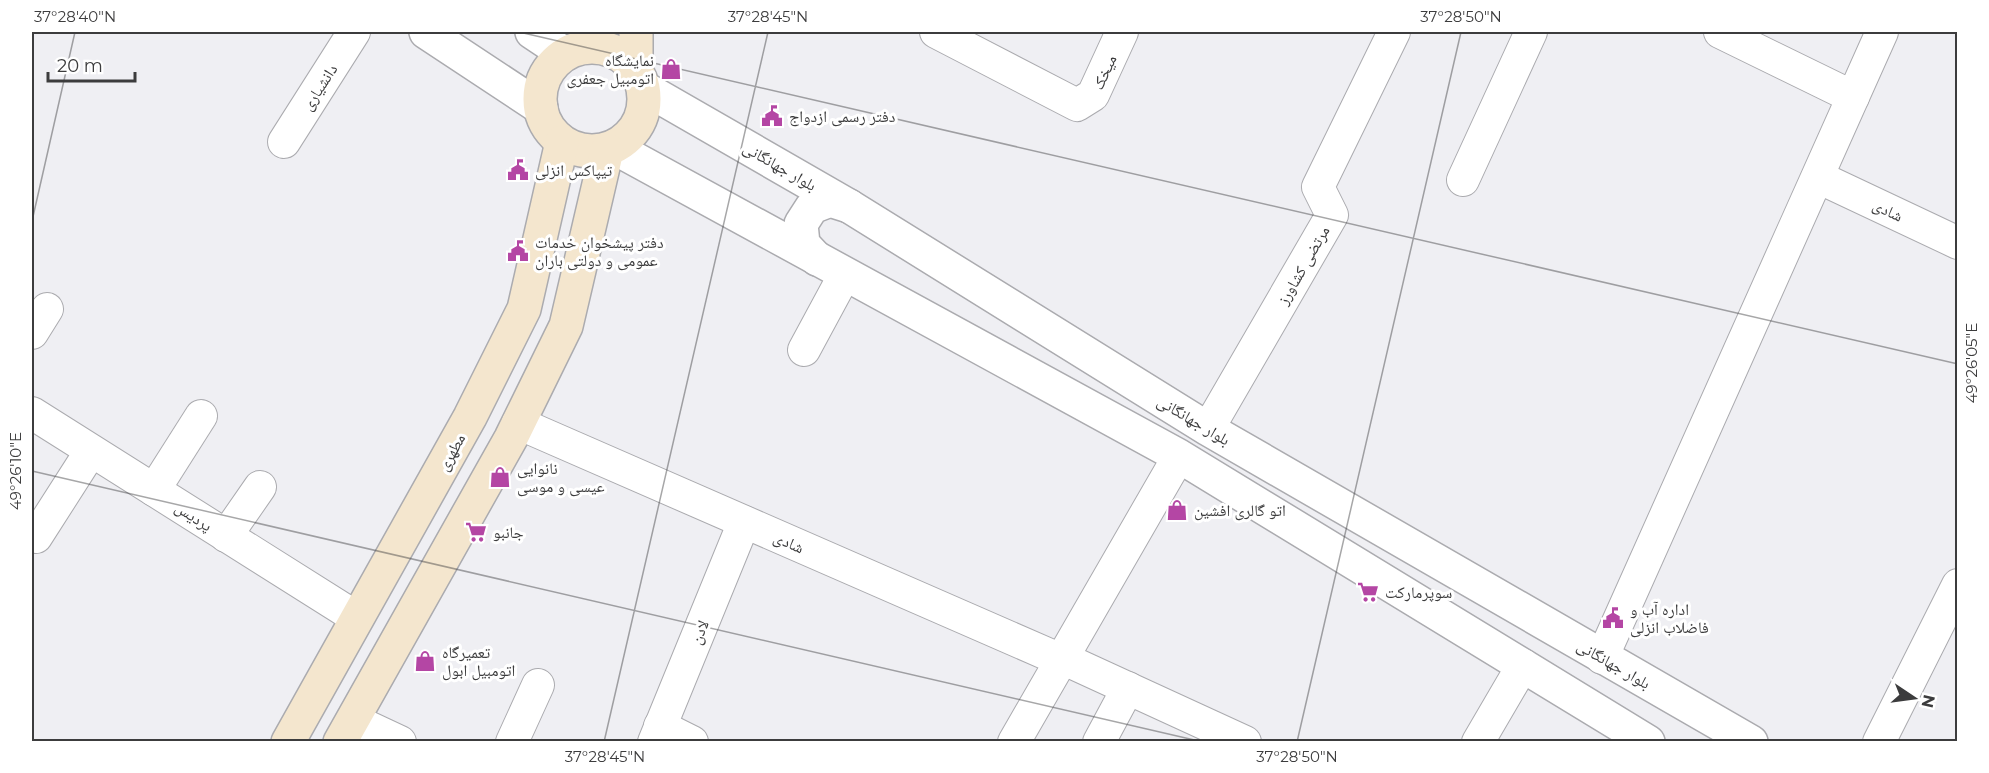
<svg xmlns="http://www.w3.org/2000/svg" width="1989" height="773" font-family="Montserrat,'Noto Naskh Arabic',sans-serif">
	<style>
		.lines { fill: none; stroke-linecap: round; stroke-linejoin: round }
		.minor-casing { stroke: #ababaf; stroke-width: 34 }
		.tertiary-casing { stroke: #ababaf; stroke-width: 36 }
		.secondary-casing { stroke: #ababaf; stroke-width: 36 }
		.minor { stroke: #fff; stroke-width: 32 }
		.tertiary { stroke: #fff; stroke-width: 33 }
		.secondary { stroke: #f4e6ce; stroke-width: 33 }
		.ticks { fill: none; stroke: #3c3c3d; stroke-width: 1.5; stroke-opacity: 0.45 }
		.labels { text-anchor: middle; stroke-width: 6; stroke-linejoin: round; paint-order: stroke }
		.poi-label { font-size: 16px; fill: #3c3c3d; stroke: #fff; text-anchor: start }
		.street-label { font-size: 16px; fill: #3c3c3d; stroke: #fff }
		.neatline { fill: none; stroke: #3c3c3d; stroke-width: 2 }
		.ticks-label { font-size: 15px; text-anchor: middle; fill: #3c3c3d }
	</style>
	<rect width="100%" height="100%" fill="#efeff3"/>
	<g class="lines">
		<defs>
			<g id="minor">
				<path d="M936,32L1077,105L1093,95L1122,32"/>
				<path d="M1720,32L1853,97"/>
				<path d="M284,142L354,32"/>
				<path d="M1818,177L1958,243"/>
				<path d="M1463,180L1531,32"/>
				<path d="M32,333L47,309"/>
				<path d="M804,350L845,274"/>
				<path d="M32,413L357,618"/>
				<path d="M518,423L1061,660"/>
				<path d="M1208,429L1332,215L1318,187L1394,32"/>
				<path d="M154,490L201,416"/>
				<path d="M226,536L260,487"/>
				<path d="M36,537L91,451"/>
				<path d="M1062,658L1245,742"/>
				<path d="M1602,658L1882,32"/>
				<path d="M353,720L400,742"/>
				<path d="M660,726L692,742"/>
				<path d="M512,742L538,685"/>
				<path d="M654,742L744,522"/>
				<path d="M1014,742L1179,456"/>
				<path d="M1099,742L1128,688"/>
				<path d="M1478,742L1523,665"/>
				<path d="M1879,742L1958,585"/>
			</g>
			<g id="tertiary">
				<path d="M426,32L541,108"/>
				<path d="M532,32L565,54"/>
				<path d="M644,88L849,206L1208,429L1751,742"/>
				<path d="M613,147L1179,456L1648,742"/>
				<path d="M817,259L803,244L801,224L812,207L830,200L849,206"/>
			</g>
			<g id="secondary">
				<path d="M636,32V69"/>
				<circle cx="592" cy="99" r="52"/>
				<path d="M288,742L470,417L524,309L562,142"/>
				<path d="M340,742L511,438L566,326L607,150"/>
			</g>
		</defs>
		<!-- minor casing -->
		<use href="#minor" class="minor-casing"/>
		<!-- tertiary casing -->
		<use href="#tertiary" class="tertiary-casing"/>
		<!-- secondary casing -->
		<use href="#secondary" class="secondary-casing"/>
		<!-- minor -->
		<use href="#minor" class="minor"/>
		<!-- tertiary -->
		<use href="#tertiary" class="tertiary"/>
		<!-- secondary -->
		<use href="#secondary" class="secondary"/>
	</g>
	<!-- ticks -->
	<path class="ticks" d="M519,32L1958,364M32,221L75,32M32,471L1203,742M604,742L768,32M1297,742L1461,32"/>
	<!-- icons -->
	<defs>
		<symbol id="shop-bare" viewBox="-9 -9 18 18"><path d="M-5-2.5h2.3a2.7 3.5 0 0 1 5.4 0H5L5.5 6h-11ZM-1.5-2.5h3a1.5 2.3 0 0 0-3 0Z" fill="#b446a4" stroke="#fff" stroke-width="2.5" paint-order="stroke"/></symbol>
		<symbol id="civic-bare" viewBox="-9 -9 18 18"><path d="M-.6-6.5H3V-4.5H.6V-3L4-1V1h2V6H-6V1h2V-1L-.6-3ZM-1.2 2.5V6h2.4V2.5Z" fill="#b446a4" stroke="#fff" stroke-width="2.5" paint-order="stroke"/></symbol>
		<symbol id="supermarket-bare" viewBox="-9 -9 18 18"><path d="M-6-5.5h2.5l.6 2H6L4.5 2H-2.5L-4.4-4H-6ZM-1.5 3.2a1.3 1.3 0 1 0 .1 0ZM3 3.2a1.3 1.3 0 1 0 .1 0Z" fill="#b446a4" stroke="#fff" stroke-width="2.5" paint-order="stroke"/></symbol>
	</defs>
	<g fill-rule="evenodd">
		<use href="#shop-bare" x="656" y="54" width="30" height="30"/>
		<use href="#civic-bare" x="757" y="101" width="30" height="30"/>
		<use href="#civic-bare" x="503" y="155" width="30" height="30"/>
		<use href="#civic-bare" x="503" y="236" width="30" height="30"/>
		<use href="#shop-bare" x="485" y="462" width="30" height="30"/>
		<use href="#shop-bare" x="1162" y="495" width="30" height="30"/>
		<use href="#supermarket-bare" x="461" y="517" width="30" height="30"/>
		<use href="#supermarket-bare" x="1353" y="577" width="30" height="30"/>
		<use href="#civic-bare" x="1598" y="603" width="30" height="30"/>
		<use href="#shop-bare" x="410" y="646" width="30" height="30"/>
	</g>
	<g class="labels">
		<!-- poi labels -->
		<g class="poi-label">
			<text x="654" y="66" text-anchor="end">نمایشگاه<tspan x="654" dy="18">اتومبیل جعفری</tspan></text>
			<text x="789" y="122">دفتر رسمی ازدواج</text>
			<text x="535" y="176">تیپاکس انزلی</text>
			<text x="535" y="248">دفتر پیشخوان خدمات<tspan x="535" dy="18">عمومی و دولتی باران</tspan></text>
			<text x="517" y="474">نانوایی<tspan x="517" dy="18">عیسی و موسی</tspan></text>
			<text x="1194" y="516">اتو گالری افشین</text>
			<text x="493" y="538">جانبو</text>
			<text x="1385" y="598">سوپرمارکت</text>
			<text x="1630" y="615">اداره آب و<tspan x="1630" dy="18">فاضلاب انزلی</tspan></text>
			<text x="442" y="658">تعمیرگاه<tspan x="442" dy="18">اتومبیل ابول</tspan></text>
		</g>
		<!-- street labels -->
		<g class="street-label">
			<text transform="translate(1104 72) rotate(-65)" y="6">میخک</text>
			<text transform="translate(319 87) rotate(-57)" y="6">دانشیاری</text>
			<text transform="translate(780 166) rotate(30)" y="6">بلوار جهانگانی</text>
			<text transform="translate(1888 210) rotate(26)" y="6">شادی</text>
			<text transform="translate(1303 265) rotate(-60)" y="6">مرتضی کشاورز</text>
			<text transform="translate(1194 420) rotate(31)" y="6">بلوار جهانگانی</text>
			<text transform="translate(451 452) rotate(-61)" y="6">مطهری</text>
			<text transform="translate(194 516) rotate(33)" y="6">پردیس</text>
			<text transform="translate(789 542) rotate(24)" y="6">شادی</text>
			<text transform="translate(699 632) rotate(-68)" y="6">لادن</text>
			<text transform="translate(1614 664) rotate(30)" y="6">بلوار جهانگانی</text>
		</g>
	</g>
	<!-- border -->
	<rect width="1989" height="773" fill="none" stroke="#ffffff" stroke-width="66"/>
	<!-- north arrow -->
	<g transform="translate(1914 698) rotate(103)" stroke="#ffffff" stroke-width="4.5" paint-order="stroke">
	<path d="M0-4.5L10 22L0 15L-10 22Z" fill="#3c3c3d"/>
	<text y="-9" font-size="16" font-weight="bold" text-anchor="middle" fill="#3c3c3d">N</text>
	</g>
	<!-- scale -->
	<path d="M48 72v9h87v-9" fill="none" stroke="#3c3c3d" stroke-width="3"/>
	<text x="57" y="72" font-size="18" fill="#3c3c3d" stroke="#ffffff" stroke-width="4.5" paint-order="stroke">20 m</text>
	<rect x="33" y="33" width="1923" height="707" class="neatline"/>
	<g class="ticks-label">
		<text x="75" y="22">37°28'40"N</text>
		<text x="768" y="22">37°28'45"N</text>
		<text x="1461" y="22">37°28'50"N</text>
		<text transform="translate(1972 363) rotate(-90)" y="5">49°26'05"E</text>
		<text transform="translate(16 471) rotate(-90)" y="5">49°26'10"E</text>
		<text x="605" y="762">37°28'45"N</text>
		<text x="1297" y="762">37°28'50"N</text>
	</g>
</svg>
